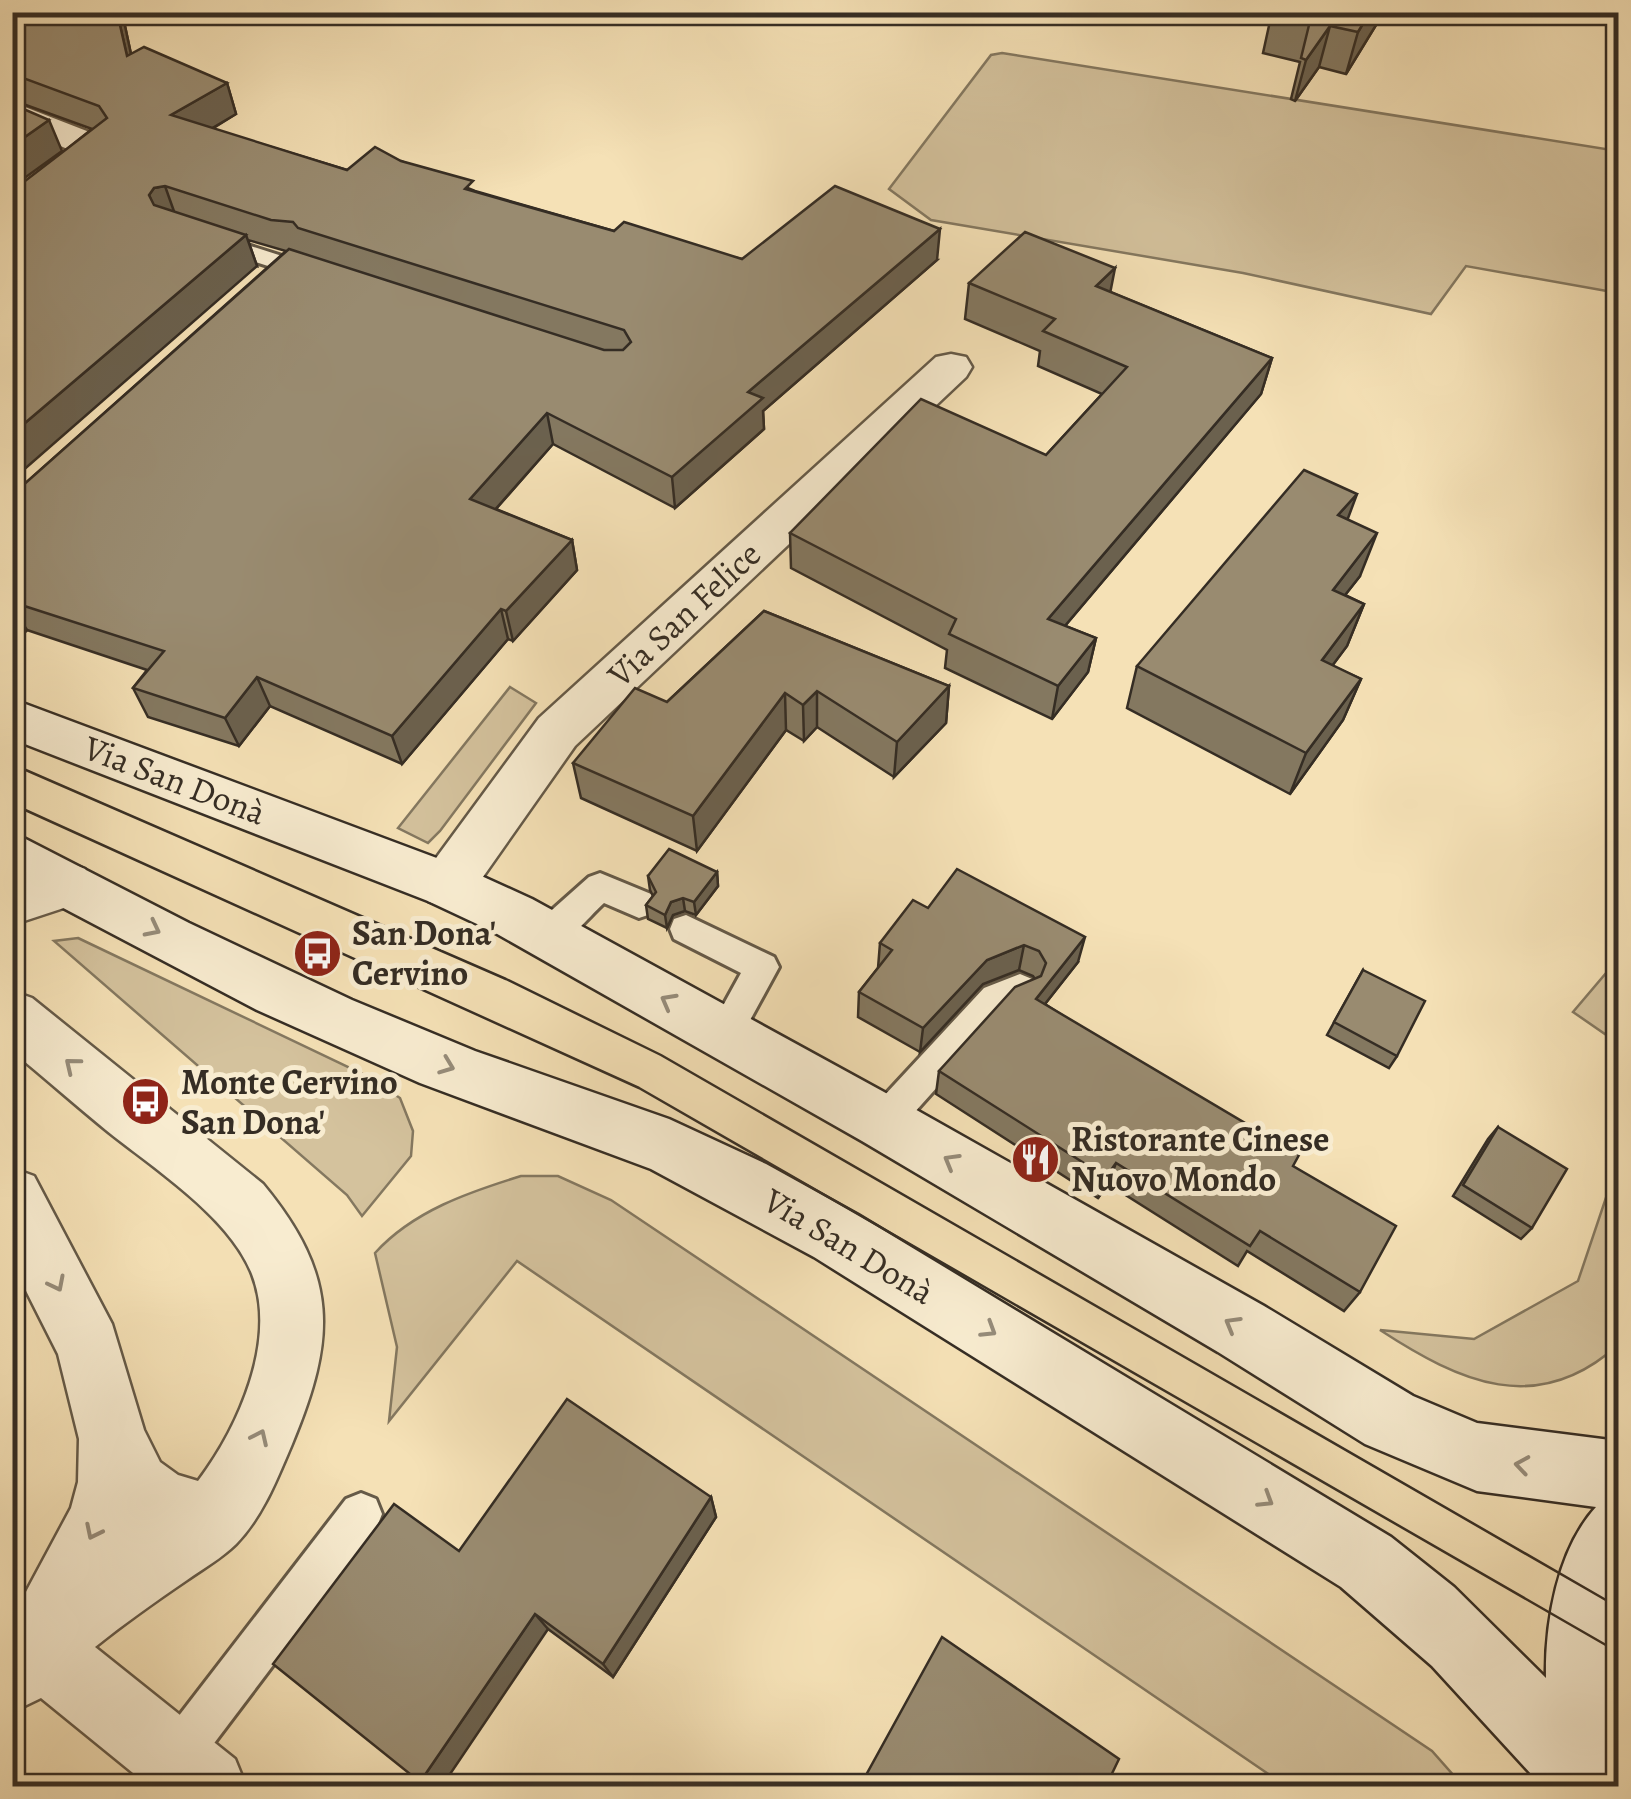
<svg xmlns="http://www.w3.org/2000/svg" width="1631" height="1799" font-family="Alegreya,serif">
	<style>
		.green { fill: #d4c29d; stroke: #847860; stroke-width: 2.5 }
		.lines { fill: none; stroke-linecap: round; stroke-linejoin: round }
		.service-casing { stroke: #655a48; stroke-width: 6 }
		.minor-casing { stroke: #655a48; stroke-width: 5 }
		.secondary-casing { stroke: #352d24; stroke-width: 5 }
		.service { fill: #f8ecd0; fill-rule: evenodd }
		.minor { fill: #f8ecd0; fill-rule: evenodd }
		.secondary { fill: #f8ecd0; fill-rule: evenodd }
		.tram { stroke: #352d24; stroke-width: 2.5 }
		.wall { fill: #847860; stroke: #352d24; stroke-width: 2.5 }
		.shaded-wall { fill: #6b614e; stroke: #352d24; stroke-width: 2.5 }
		.building { fill: #998b70; stroke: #352d24; stroke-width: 2.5 }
		.oneway { stroke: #968c7a }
		.labels { text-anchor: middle; stroke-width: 10; stroke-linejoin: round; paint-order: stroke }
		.street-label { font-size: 35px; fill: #352d24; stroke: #f8ecd0 }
		.poi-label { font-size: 35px; font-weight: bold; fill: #352d24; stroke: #f8ecd0; text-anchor: start }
	</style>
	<rect width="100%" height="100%" fill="#f5e1b6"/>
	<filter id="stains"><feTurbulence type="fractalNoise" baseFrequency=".002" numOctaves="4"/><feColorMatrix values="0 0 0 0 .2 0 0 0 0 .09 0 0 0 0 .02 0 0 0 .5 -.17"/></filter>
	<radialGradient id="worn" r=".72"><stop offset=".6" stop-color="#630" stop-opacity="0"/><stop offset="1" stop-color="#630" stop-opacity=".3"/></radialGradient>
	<!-- green -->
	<g class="green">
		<path d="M1002,53L1618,151V293L1466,266L1431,314L1243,273L931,220L889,189L991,55Z"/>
		<path d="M510,687L536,703L440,831L428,843L398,828Z"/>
		<path d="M78,938L365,1075L400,1098L413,1131L411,1156L362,1216L347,1195L54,941Z"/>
		<path d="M1618,959V1043L1573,1012Z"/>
		<path d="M1618,1162V1345C1537,1418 1460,1382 1380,1330L1474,1339L1578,1281Z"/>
		<path d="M521,1176H558L611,1200L1432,1751L1463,1786H1286L517,1261L389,1421L397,1347L375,1253C413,1211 469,1192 521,1176Z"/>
	</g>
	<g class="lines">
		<defs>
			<g id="service">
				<path d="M213,234L326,270L330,275L318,282L205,246L201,241Z"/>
				<path d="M600,873L651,894L655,904L651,914L639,918L604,903C585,920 562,954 535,945L530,935L535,925L589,877Z"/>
				<path d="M686,915L774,957L779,967L737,1044L725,1048L713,1044L708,1033L741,973L674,939L670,929L674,919Z"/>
				<path d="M1020,974L1032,979L1037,989L1032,999L1008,1008L896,1133L883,1138L870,1133L865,1122L870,1111L984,988Z"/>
				<path d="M361,1493L376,1499L382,1514L376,1529L190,1775L174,1781L158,1775L152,1759L158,1743L346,1499Z"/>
			</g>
			<g id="minor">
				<path d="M12,102L110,140L115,148L26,219L12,222V192L70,150L12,126Z"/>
				<path d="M951,354L966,357L972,367L966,377L575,746L466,901L447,908L428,901L420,885L428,869L539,718L936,357Z"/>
				<path d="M66,862L85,869L93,885L85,901L12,925V879Z"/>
				<path d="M12,991L32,998L263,1184C339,1276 336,1338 292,1444C277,1479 263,1516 236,1544C222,1558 204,1568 187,1580C156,1601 125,1623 95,1647L235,1759L246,1786H149L41,1698L12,1712V1618L71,1508L78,1482L79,1439L58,1354L12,1263V1168L34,1176L112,1324L144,1430L160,1462L178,1475L198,1481C238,1428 278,1340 252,1274C229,1216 153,1168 106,1130C74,1104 44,1077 12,1051Z"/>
			</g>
			<path id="secondary" d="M12,699L466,869L532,899L904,1103L1264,1306L1413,1396L1477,1423L1618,1441V1786H1542L1432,1666L1341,1587L814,1257L651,1169L420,1083L257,1010L12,881V832L189,923L352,1000L475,1051L669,1119L766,1164L858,1215L1391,1537L1454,1587L1546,1678C1545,1623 1557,1550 1596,1507L1477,1491L1365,1444L1218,1352L862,1141L492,931L428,901L12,739Z"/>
		</defs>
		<!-- service casing -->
		<use href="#service" class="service-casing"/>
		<!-- minor casing -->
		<use href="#minor" class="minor-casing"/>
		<!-- secondary casing -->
		<use href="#secondary" class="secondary-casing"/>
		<!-- service -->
		<use href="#service" class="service"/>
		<!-- minor -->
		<use href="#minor" class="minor"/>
		<!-- secondary -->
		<use href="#secondary" class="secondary"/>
		<!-- tram -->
		<g class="tram">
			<path d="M12,764L506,979L661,1055L1618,1607"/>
			<path d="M12,804L639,1088L1618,1652"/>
		</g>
	</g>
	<!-- wall -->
	<g class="wall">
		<path d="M12,12H122L131,54L227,83L236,114L212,129L347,170L401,161L475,191L614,231L742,259L937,260L763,411L764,429L675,508L553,444L496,509L572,540L577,570L513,641L508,639L402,764L270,706L239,746L148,717L133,688L147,670L27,630L12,645V495L286,251L248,240L257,266L14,191L92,129L12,100Z"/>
		<path d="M1272,12H1384L1346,74L1319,67L1295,101L1291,99L1300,62L1263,53Z"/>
		<path d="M969,283L1110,292L1272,358L1261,394L1065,626L1096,638L1088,672L1052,719L945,668L947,650L791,568L790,533L1046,455L1102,394L1038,366L1040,351L965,319Z"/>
		<path d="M1347,519L1360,576L1345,595L1364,604L1347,646L1332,666L1361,679L1343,720L1290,794L1127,708L1137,666Z"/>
		<path d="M764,611L949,686L946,723L894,777L817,727L804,741L786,730L697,851L581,798L573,763L667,702Z"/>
		<path d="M717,872L718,886L696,915L685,911L673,915L667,928L648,919L646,905L653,896L650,890L648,876Z"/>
		<path d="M928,908L1078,962L1045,1004L1293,1166L1360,1292L1344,1311L1247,1251L1238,1266L1108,1184L1098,1198L936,1094L939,1071L1035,979L1033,976L1019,970L983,984L920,1052L858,1017L859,992L878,968L880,943Z"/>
		<path d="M1363,970L1397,1056L1389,1068L1327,1035Z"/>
		<path d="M1498,1127L1532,1228L1521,1239L1453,1196L1488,1139Z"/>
		<path d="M711,1497L716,1517L613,1677L548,1629L459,1551Z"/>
	</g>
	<!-- shaded-wall -->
	<g class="shaded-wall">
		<path d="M117,12H122L138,87L127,56Z"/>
		<path d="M1370,12H1384L1346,74L1358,32Z"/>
		<path d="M1330,26L1319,67L1295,101L1306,60Z"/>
		<path d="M227,83L236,114L182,146L171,115Z"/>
		<path d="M49,120L62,151L12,187V146Z"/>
		<path d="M165,186L176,217L161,226L149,195L154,188Z"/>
		<path d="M940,229L937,260L763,411L764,429L675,508L672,477L748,392Z"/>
		<path d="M246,235L257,266L12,480V434Z"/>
		<path d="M1115,268L1108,304L1096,286Z"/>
		<path d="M1272,358L1261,394L1042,653L1048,619Z"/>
		<path d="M547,413L553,444L478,529L470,499Z"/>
		<path d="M1357,494L1341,537L1338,515Z"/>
		<path d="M1377,533L1360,576L1316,632L1333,590Z"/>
		<path d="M572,540L577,570L513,641L506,611Z"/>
		<path d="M1364,604L1347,646L1305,702L1322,660Z"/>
		<path d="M12,606L27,630L12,645Z"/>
		<path d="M501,609L508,639L402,764L392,736Z"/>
		<path d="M1096,638L1088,672L1052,719L1058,686Z"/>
		<path d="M257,677L270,706L239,746L225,718Z"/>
		<path d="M1361,679L1343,720L1290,794L1306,753Z"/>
		<path d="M949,686L946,723L894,777L897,742Z"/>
		<path d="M817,691V727L804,741L803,705Z"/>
		<path d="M785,693L786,730L697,851L693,816Z"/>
		<path d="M717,872L718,886L696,915L694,902Z"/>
		<path d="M683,898L685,911L673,915L667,928L665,915L671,902Z"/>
		<path d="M1085,937L1078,962L1030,1023L1036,999Z"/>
		<path d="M1024,945L1019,970L983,984L920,1052L923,1028L987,960Z"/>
		<path d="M1116,1163L1108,1184L1098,1198L1106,1177Z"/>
		<path d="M711,1497L716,1517L613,1677L603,1664Z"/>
		<path d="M535,1614L548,1629L442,1786H430L420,1782Z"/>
	</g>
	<!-- building -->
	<g class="building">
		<path d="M12,12H117L127,56L144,47L227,83L171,115L347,170L375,147L401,161L473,181L465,189L614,231L624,222L742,259L835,186L940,229L748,392L763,398L672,477L547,413L470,499L572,540L506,611L501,609L392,736L257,677L225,718L133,688L164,651L12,602V495L289,249L604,350H623L631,342L624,330L298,228L293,222L271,220L165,186L154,188L149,195L154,205L246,235L12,434V191L107,118L99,106L12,74Z"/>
		<path d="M1277,12H1370L1358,32L1330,26L1306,60L1301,58L1310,21Z"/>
		<path d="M12,104L49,120L12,146Z"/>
		<path d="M1025,232L1115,268L1096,286L1272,358L1048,619L1096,638L1058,686L949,634L956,619L790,533L921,399L1046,455L1127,367L1043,331L1055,319L969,283Z"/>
		<path d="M1304,470L1357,494L1338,515L1377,533L1333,590L1364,604L1322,660L1361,679L1306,753L1137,666Z"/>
		<path d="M764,611L949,686L897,742L817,691L803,705L785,693L693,816L573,763L635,688L667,702Z"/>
		<path d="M669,849L717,872L694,902L683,898L671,902L665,915L646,905L656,892L648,876Z"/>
		<path d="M957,869L1085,937L1036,999L1299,1155L1293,1166L1396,1226L1360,1292L1260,1231L1250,1246L1116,1163L1106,1177L939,1071L1015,987L1041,976L1046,963L1039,951L1024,945L987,960L923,1028L859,992L892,950L880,943L913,900L928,908Z"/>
		<path d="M1363,970L1425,1001L1397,1056L1334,1022Z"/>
		<path d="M1498,1127L1567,1169L1532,1228L1463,1185Z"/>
		<path d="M567,1399L711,1497L603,1664L535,1614L420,1782L273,1664L394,1504L459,1551Z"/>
		<path d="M942,1637L1119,1759L1106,1786H860Z"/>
	</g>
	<!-- one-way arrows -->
	<defs><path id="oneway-chevron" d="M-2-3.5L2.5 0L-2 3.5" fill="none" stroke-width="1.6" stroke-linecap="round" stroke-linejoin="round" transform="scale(2.5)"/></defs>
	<g class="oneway">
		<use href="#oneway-chevron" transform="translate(153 929) rotate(27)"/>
		<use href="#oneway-chevron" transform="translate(668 1001) rotate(-151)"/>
		<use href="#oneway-chevron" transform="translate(72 1065) rotate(-141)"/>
		<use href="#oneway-chevron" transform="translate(447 1066) rotate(21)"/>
		<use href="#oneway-chevron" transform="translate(951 1161) rotate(-150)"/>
		<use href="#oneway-chevron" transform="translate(57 1284) rotate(63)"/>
		<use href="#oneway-chevron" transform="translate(1232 1324) rotate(-150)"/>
		<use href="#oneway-chevron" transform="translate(989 1330) rotate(32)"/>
		<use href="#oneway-chevron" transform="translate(260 1437) rotate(-65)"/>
		<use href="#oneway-chevron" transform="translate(1522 1465) rotate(-171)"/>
		<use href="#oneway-chevron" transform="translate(1266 1500) rotate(32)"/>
		<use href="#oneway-chevron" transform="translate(93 1532) rotate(116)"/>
	</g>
	<!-- icons -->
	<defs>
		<symbol id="bus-disc" viewBox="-11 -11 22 22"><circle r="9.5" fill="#8f2418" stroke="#f8ecd0"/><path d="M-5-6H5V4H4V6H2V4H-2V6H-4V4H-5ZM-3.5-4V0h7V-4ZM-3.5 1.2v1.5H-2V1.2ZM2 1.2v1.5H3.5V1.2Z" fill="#fff"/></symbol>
		<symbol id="restaurant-disc" viewBox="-11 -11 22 22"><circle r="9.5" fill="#8f2418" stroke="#f8ecd0"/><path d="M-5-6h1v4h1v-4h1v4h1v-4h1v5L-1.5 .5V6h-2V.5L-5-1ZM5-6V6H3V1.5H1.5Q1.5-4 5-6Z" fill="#fff"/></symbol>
	</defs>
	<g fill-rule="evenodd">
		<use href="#bus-disc" x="290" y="926" width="55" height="55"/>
		<use href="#bus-disc" x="118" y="1074" width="55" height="55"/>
		<use href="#restaurant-disc" x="1008" y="1132" width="55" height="55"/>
	</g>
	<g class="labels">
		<!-- street labels -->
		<g class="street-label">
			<text transform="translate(684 614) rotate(-43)" y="12">Via San Felice</text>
			<text transform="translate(175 780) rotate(21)" y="12">Via San Donà</text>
			<text transform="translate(849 1246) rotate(31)" y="12">Via San Donà</text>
		</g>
		<!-- poi labels -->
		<g class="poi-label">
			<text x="352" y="945">San Dona'<tspan x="352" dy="40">Cervino</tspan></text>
			<text x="181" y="1094">Monte Cervino<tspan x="181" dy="40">San Dona'</tspan></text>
			<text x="1071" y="1151">Ristorante Cinese<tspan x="1071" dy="40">Nuovo Mondo</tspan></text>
		</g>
	</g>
	<!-- margin -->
	<rect width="1631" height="1799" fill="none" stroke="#f5e1b6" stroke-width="50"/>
	<rect x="15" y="15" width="1601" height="1769" fill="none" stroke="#352d24" stroke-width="5"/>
	<rect x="25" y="25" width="1581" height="1749" fill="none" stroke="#352d24" stroke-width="2.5"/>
	<rect width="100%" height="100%" filter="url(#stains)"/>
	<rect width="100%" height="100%" fill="url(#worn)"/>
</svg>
